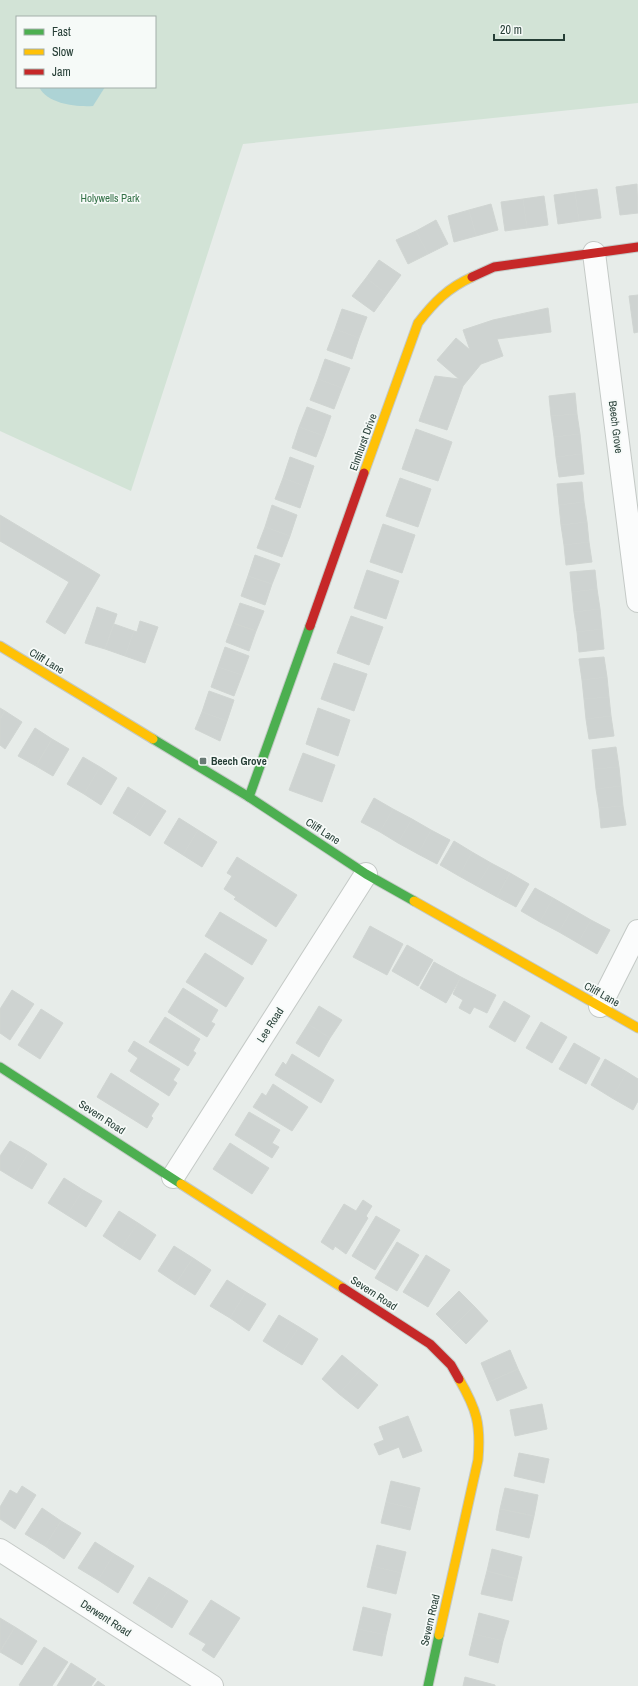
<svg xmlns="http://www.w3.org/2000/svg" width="638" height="1686" font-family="'Archivo Narrow',sans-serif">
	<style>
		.green { fill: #d2e3d6; fill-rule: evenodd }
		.water { fill: #add3d5 }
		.building { fill: #ced3d1; stroke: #d0d5d2 }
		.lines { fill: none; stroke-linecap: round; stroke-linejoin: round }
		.street-casing { stroke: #c4c9c6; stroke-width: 24 }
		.fast-casing { stroke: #c3c9c6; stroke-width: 11 }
		.slow-casing { stroke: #c3c9c6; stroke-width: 11 }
		.jam-casing { stroke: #c3c9c6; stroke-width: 11 }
		.street { stroke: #fbfcfc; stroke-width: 22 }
		.fast { stroke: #4caf50; stroke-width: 9 }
		.slow { stroke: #ffc107; stroke-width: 9 }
		.jam { stroke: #c62828; stroke-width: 9 }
		.poi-dot { fill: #6a7b75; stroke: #f6faf8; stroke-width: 1.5 }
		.labels { text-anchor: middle; stroke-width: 3.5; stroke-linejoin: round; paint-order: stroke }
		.park-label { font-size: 11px; fill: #347147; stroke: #f6faf8 }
		.street-label { font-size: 11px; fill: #263e36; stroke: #f6faf8 }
		.poi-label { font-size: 11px; font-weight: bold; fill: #263e36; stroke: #f6faf8; text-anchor: start }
	</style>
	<rect width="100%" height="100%" fill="#e7ece9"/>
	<!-- green -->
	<path class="green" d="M0,0H638V103L243,144L131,491L0,431ZM17,17H155V87H17Z"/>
	<!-- water -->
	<path class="water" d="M39,87H105L93,106C75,107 48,104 39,87Z"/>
	<!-- building -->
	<g class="building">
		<path d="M637,184L638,213L620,215L616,187Z"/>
		<path d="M597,189L601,218L579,221L575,192Z"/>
		<path d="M575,192L579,221L558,224L554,195Z"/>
		<path d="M544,196L548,225L527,228L523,199Z"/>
		<path d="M523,199L527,228L505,231L501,202Z"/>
		<path d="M491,204L498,230L476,236L469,210Z"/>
		<path d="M469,210L476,236L454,242L448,216Z"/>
		<path d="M436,220L448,244L428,254L416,231Z"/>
		<path d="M416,231L428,254L408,264L396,240Z"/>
		<path d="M379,260L401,275L387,294L366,278Z"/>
		<path d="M366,278L387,294L374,312L352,296Z"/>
		<path d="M638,295V332L634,333L629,296Z"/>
		<path d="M548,308L551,332L497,339L503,356L481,364L463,386L447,430L419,421L435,376L459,379L437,360L456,338L470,350L463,330L493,320Z"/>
		<path d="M342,309L367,317L359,338L335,329Z"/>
		<path d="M335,329L359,338L352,359L327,350Z"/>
		<path d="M325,359L350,368L342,388L318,379Z"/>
		<path d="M318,379L342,388L334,409L310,400Z"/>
		<path d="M575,393L577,414L551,416L549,396Z"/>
		<path d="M307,407L331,416L324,436L299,427Z"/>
		<path d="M577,414L580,434L554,437L551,416Z"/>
		<path d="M299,427L324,436L316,457L292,448Z"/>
		<path d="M416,429L452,442L438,481L402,469Z"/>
		<path d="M580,434L582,454L556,457L554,437Z"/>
		<path d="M582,454L584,474L559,477L556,457Z"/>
		<path d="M290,457L314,466L307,487L283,478Z"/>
		<path d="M283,478L307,487L300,508L275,499Z"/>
		<path d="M400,478L431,489L418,527L386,516Z"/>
		<path d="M582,482L584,502L559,505L557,484Z"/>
		<path d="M584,502L587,522L561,525L559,505Z"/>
		<path d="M272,505L297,515L290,536L265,527Z"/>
		<path d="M0,515L100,575L65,634L46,622L69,582L0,541Z"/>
		<path d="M587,522L589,542L564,545L561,525Z"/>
		<path d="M383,524L415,535L402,573L370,562Z"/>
		<path d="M265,527L290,536L282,557L257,548Z"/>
		<path d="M589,542L592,562L566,565L564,545Z"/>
		<path d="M255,555L280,564L272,584L248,576Z"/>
		<path d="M367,570L399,581L386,619L354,608Z"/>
		<path d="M595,570L597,589L572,592L570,572Z"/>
		<path d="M248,576L272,584L265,605L241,596Z"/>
		<path d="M597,589L600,609L574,612L572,592Z"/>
		<path d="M240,603L264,611L256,631L233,623Z"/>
		<path d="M97,607L117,614L105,649L85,643Z"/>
		<path d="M600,609L602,629L577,632L574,612Z"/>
		<path d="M351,616L383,627L369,665L337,653Z"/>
		<path d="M140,621L158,627L145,663L125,656L134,631L137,632Z"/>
		<path d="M233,623L256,631L249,651L226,642Z"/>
		<path d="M114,624L134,631L125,656L105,649Z"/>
		<path d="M602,629L604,649L579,652L577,632Z"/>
		<path d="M225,647L249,656L242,675L218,667Z"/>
		<path d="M604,657L607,677L582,680L579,659Z"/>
		<path d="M334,663L367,674L354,711L321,699Z"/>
		<path d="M218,667L242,675L234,696L211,687Z"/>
		<path d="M607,677L609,697L584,699L582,680Z"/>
		<path d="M209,691L234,700L227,721L202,712Z"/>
		<path d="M609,697L611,716L586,719L584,699Z"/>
		<path d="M0,708L5,711L0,719Z"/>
		<path d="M318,708L350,720L338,756L306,744Z"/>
		<path d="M5,711L22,722L5,749L0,745V719Z"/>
		<path d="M202,712L227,721L220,741L195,729Z"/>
		<path d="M611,716L614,736L589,739L586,719Z"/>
		<path d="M35,728L52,739L36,766L18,756Z"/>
		<path d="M52,739L69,749L53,776L36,766Z"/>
		<path d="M616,747L619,767L594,769L592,750Z"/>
		<path d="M303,753L335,765L322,802L289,790Z"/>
		<path d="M83,757L100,767L84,794L67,784Z"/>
		<path d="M100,767L117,778L101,805L84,794Z"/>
		<path d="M619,767L621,786L596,789L594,769Z"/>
		<path d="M621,786L623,806L599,808L596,789Z"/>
		<path d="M128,787L147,799L131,824L113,813Z"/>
		<path d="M374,798L393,809L380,832L361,822Z"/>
		<path d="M147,799L166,811L150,836L131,824Z"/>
		<path d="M623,806L626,825L601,828L599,808Z"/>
		<path d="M393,809L412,819L398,843L380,832Z"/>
		<path d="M179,818L198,830L183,855L164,843Z"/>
		<path d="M412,819L431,830L418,854L398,843Z"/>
		<path d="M198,830L217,842L202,867L183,855Z"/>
		<path d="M431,830L450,840L437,864L418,854Z"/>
		<path d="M454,841L472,852L459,876L440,865Z"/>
		<path d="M472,852L491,863L477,886L459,876Z"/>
		<path d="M237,857L297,895L276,927L234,899L236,897L224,889L232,876L227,873Z"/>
		<path d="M491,863L510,873L497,897L477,886Z"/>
		<path d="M510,873L529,884L516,907L497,897Z"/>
		<path d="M535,888L553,898L540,922L521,911Z"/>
		<path d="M553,898L572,909L559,932L540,922Z"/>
		<path d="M572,909L591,920L578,943L559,932Z"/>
		<path d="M220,912L267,940L252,965L205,936Z"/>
		<path d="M591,920L610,930L597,954L578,943Z"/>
		<path d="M370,926L403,944L387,975L353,957Z"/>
		<path d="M407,945L433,960L418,986L392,971Z"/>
		<path d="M205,953L244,978L226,1007L186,982Z"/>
		<path d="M434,962L461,977L446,1003L420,988Z"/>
		<path d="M461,977L496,995L487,1013L474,1007L470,1014L459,1008L463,1000L453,994Z"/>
		<path d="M183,988L218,1010L211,1022L215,1024L207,1037L168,1012Z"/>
		<path d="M12,990L34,1004L10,1040L0,1033V1009Z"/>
		<path d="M504,1001L530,1016L515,1042L489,1027Z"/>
		<path d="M319,1006L342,1020L330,1038L308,1024Z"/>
		<path d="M41,1009L63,1023L40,1059L18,1045Z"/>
		<path d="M165,1017L200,1039L193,1051L196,1053L188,1066L149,1042Z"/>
		<path d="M541,1022L567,1037L552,1063L526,1048Z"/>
		<path d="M308,1024L330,1038L319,1057L296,1043Z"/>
		<path d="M134,1041L180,1069L173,1080L177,1083L169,1096L130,1071L138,1058L128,1051Z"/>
		<path d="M574,1043L600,1058L586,1084L559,1069Z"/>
		<path d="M292,1054L334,1080L321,1103L275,1075L283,1062L286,1065Z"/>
		<path d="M605,1059L627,1072L612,1098L591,1085Z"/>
		<path d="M627,1072L638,1079V1101L633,1110L612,1098Z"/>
		<path d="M111,1073L159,1104L151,1116L153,1118L147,1128L97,1097Z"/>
		<path d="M273,1084L308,1107L292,1131L253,1107L262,1093L266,1096Z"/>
		<path d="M249,1112L280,1130L272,1143L279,1147L272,1158L235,1135Z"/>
		<path d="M10,1141L29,1152L13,1178L0,1170V1156Z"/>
		<path d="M230,1143L269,1168L252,1194L213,1169Z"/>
		<path d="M29,1152L47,1164L32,1189L13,1178Z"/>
		<path d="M64,1178L83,1190L67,1215L48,1203Z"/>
		<path d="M83,1190L102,1201L86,1227L67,1215Z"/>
		<path d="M363,1200L372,1206L366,1216L368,1218L346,1254L335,1246L333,1250L321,1242L344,1204L356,1211Z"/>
		<path d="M119,1211L138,1223L121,1248L103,1236Z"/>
		<path d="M376,1216L400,1230L375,1270L352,1256Z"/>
		<path d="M138,1223L156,1235L140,1260L121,1248Z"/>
		<path d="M397,1242L419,1255L397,1291L375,1278Z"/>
		<path d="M174,1246L193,1258L176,1283L158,1271Z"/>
		<path d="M426,1255L450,1270L428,1307L403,1292Z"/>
		<path d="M193,1258L211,1270L195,1295L176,1283Z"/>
		<path d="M227,1280L246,1292L230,1318L210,1306Z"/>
		<path d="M459,1291L474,1306L451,1329L436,1314Z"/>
		<path d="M246,1292L266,1304L249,1331L230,1318Z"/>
		<path d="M474,1306L488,1321L466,1344L451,1329Z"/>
		<path d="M279,1315L299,1327L282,1353L263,1341Z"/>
		<path d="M299,1327L318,1339L302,1365L282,1353Z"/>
		<path d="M510,1350L518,1369L489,1382L481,1363Z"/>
		<path d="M342,1355L360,1370L339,1394L322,1379Z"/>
		<path d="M518,1369L527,1388L497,1401L489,1382Z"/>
		<path d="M360,1370L378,1385L358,1409L339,1394Z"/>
		<path d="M542,1404L547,1429L515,1436L510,1410Z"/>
		<path d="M408,1416L422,1451L403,1458L399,1447L379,1455L374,1444L384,1440L379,1427Z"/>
		<path d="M519,1453L549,1459L544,1483L514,1476Z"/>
		<path d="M391,1481L420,1488L415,1509L386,1502Z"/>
		<path d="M22,1486L36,1495L15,1529L0,1519V1507L10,1490L17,1494Z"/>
		<path d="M505,1488L538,1495L534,1516L500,1509Z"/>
		<path d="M386,1502L415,1509L410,1530L381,1523Z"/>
		<path d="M42,1508L61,1521L45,1546L25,1534Z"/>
		<path d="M500,1509L534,1516L529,1538L496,1530Z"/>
		<path d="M61,1521L81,1533L64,1559L45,1546Z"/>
		<path d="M95,1542L114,1554L98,1580L78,1568Z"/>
		<path d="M377,1545L406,1552L401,1573L372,1566Z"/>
		<path d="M492,1549L522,1557L517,1579L487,1571Z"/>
		<path d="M114,1554L134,1566L118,1593L98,1580Z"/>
		<path d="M372,1566L401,1573L396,1594L367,1587Z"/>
		<path d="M487,1571L517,1579L512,1601L481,1594Z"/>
		<path d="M149,1577L169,1589L152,1615L133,1603Z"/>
		<path d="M169,1589L188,1601L172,1628L152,1615Z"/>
		<path d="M211,1600L240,1618L214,1658L202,1650L206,1644L189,1634Z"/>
		<path d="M363,1607L391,1614L386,1635L358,1629Z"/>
		<path d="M479,1613L509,1621L503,1641L474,1634Z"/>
		<path d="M0,1618L15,1627L0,1651Z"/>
		<path d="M15,1627L37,1641L22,1665L0,1652Z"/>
		<path d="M358,1629L386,1635L382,1656L353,1650Z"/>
		<path d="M474,1634L503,1641L498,1663L469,1655Z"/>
		<path d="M44,1647L68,1662L52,1686H21L19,1685Z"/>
		<path d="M71,1663L96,1679L91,1686H57Z"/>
		<path d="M465,1677L495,1685V1686H463Z"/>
		<path d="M98,1681L105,1686H94Z"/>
	</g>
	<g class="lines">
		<defs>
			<g id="street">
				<path d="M594,253L638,601"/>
				<path d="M600,1006L638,931"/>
				<path d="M173,1177L366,874"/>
				<path d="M0,1550L212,1686"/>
			</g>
			<g id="fast">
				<path d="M153,739L249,797L366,874L414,901"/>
				<path d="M249,797L310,626"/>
				<path d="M0,1067L181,1184"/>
				<path d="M428,1686L439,1635"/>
			</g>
			<g id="slow">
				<path d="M364,473L418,323C434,302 448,288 472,277"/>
				<path d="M0,646L153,739"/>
				<path d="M414,901L638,1028"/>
				<path d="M181,1184L343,1288"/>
				<path d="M439,1635L478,1460C481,1424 477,1410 459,1379"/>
			</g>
			<g id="jam">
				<path d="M472,277L494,267L638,247"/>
				<path d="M310,626L364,473"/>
				<path d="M343,1288L430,1344L451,1365L459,1379"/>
			</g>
		</defs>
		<!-- street casing -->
		<use href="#street" class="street-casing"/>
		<!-- fast casing -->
		<use href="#fast" class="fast-casing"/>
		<!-- slow casing -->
		<use href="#slow" class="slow-casing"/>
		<!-- jam casing -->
		<use href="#jam" class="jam-casing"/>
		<!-- street -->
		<use href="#street" class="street"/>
		<!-- fast -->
		<use href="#fast" class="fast"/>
		<!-- slow -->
		<use href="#slow" class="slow"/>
		<!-- jam -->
		<use href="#jam" class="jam"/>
	</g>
	<!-- markers -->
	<rect class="poi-dot" x="199" y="757" width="8" height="8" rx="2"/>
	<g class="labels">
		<!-- park labels -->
		<g class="park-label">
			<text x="110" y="202">Holywells Park</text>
		</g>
		<!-- street labels -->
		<g class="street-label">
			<text transform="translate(616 427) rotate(83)" y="4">Beech Grove</text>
			<text transform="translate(363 442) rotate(-70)" y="4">Elmhurst Drive</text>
			<text transform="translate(47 661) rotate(31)" y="4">Cliff Lane</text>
			<text transform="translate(323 831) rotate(33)" y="4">Cliff Lane</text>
			<text transform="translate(602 994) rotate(29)" y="4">Cliff Lane</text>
			<text transform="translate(270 1025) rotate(-57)" y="4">Lee Road</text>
			<text transform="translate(102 1117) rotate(33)" y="4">Severn Road</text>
			<text transform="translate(374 1293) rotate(33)" y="4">Severn Road</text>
			<text transform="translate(106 1618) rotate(33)" y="4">Derwent Road</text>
			<text transform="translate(430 1620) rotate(-77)" y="4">Severn Road</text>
		</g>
		<!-- poi labels -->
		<g class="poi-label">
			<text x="211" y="765">Beech Grove</text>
		</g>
	</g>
	<!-- legend -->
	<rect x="16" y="16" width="140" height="72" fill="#f6faf8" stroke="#a3afaa"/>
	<rect x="24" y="29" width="20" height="6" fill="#4caf50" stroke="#a3afaa"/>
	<text x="52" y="36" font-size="12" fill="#263e36">Fast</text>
	<rect x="24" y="49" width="20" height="6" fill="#ffc107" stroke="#a3afaa"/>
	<text x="52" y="56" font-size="12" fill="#263e36">Slow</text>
	<rect x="24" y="69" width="20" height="6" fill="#c62828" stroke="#a3afaa"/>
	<text x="52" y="76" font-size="12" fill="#263e36">Jam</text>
	<!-- scale -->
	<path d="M494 34v6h70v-6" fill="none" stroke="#263e36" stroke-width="2"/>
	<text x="500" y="34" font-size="12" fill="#263e36" stroke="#f6faf8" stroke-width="3" paint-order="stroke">20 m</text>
</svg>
